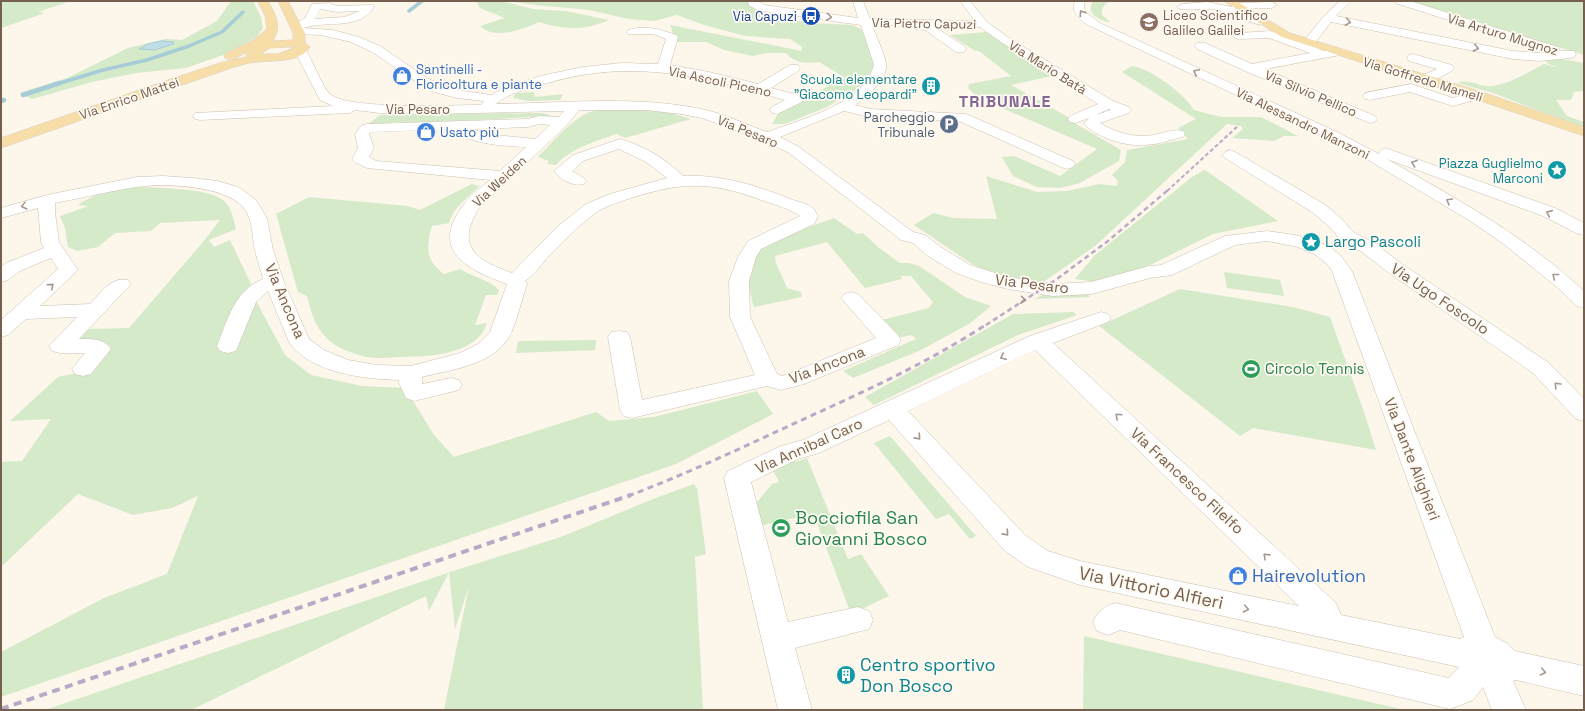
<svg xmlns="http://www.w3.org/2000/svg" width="1585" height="711" font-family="'Space Grotesk',sans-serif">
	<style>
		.green { fill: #d5eac9 }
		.water { fill: #bfdee6; stroke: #a6cdd7 }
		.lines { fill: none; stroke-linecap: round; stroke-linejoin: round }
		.stream-far1 { stroke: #a6cdd7; stroke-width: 3.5 }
		.stream { stroke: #a6cdd7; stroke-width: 4.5 }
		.minor-casing { stroke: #cebfb0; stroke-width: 1 }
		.major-casing { stroke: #d9d2cd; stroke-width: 1 }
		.minor { fill: #fff; fill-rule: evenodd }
		.major { fill: #f7dda7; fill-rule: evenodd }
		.rail-far3 { stroke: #baa8c7; stroke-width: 2; stroke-dasharray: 4 2.5; stroke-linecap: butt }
		.rail-far2 { stroke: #baa8c7; stroke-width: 2.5; stroke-dasharray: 5 3.5; stroke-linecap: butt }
		.rail-far1 { stroke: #baa8c7; stroke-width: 3; stroke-dasharray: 6 4.5; stroke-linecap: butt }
		.rail { stroke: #baa8c7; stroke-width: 4; stroke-dasharray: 8 5.5; stroke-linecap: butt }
		.oneway { stroke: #a7978c }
		.labels { text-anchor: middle; stroke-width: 3.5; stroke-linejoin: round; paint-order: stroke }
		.far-education-label { font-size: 13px; fill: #785e54; stroke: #fefaf2; text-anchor: start }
		.far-transit-label { font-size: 13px; fill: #164399; stroke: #fefaf2; text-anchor: end }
		.far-street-label { font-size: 13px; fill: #775f4e; stroke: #fefaf2 }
		.far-shop-label { font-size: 13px; fill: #366cbe; stroke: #fefaf2; text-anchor: start }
		.far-culture-label { font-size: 13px; fill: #0d838f; stroke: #fefaf2; text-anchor: end }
		.far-service-label { font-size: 13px; fill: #4e5e75; stroke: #fefaf2; text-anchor: end }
		.culture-label { font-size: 15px; fill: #0d838f; stroke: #fefaf2; text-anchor: start }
		.street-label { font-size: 15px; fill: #775f4e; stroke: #fefaf2 }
		.leisure-label { font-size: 15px; fill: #27864d; stroke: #fefaf2; text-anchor: start }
		.far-district-label { font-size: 16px; font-weight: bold; letter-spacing: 1px; fill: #866692; stroke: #fefaf2 }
		.near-leisure-label { font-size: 18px; fill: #27864d; stroke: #fefaf2; text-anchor: start }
		.near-shop-label { font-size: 18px; fill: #366cbe; stroke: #fefaf2; text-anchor: start }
		.near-street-label { font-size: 18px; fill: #775f4e; stroke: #fefaf2 }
		.near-culture-label { font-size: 18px; fill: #0d838f; stroke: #fefaf2; text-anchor: start }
	</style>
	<rect width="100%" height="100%" fill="#fcf6eb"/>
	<!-- green -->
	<g class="green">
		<path d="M8,1H71L38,12L45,13L1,28V3Z"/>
		<path d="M231,1H253L261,17L263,28L257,37L226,54L186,68L136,73L92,82L32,99L19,93L67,78L128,48L166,39L182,40L217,21Z"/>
		<path d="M476,1H501L533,9L566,11L609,20C582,31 567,30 539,22C523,29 495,41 480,26L505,18L480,8Z"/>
		<path d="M509,1H751L757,14L812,23L852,25L861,29L872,54L873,66L869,76L857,89L827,107L785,124H772L778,114L841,79H847L819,62C806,64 794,63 786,53H766L753,56L724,50L706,42H676L670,25L802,51V47L790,39L745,36L704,25L677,15L654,21L629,19L589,10L535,5Z"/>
		<path d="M1094,1H1111C1104,4 1101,8 1102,15L1110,22C1101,22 1083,12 1094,1Z"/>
		<path d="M1408,1H1584V55Z"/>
		<path d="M986,32L1052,76L1011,85L1075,121L1076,124L1121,150L1119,161L1080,183L1060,188L1037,187L1013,176L1002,157L1014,156L1060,176L1097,149L995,105L986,97L976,96L968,88L969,84L1011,76L979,51H975L950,35Z"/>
		<path d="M1562,59L1584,63V91L1574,92L1571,100H1556L1567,116L1584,122V128L1493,93L1458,83C1470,78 1480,88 1492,86C1510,84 1528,72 1544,64L1556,67V66L1548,64L1546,61Z"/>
		<path d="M1132,66C1151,69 1184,93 1194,110L1221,117H1261L1298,136H1284L1274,141L1232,138L1243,129L1241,126L1227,124L1095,246L1042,283L995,276L972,264L914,225L933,213L954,218L997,219L986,176L1037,192L1067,191L1099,184L1117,186L1118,181L1112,175L1125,162L1127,150L1188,139L1178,128L1196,119L1122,72Z"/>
		<path d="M534,92L535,97L563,94L560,100L529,101L513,98L516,93Z"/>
		<path d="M631,109L671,113L691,119L625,138L617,134C596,141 571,148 556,165L547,164L549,161L538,157C552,143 574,116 593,111C605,108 618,110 631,109Z"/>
		<path d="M506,113C517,115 544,110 551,116L549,118L535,119L532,117L401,124L403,122H393L390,125H367L380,115Z"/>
		<path d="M1205,170L1278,221L1213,234L1152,264L1124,275L1097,282L1075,279L1095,255L1192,177Z"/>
		<path d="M472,184L480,186C469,196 453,208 449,223L432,226C426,247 425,260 444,274L460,269C472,277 489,279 499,290L497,295H486L475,325L487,323C478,355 426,357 398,357C386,358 373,359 362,356C352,353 338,348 331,342C315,328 312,315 307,296L298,292L276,214L309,197L407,206L420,210Z"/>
		<path d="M139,187C157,188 212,188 224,201C232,208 233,219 236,229L209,240L214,247L230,240L251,284L239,298L255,299L285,355L311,375L362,386L405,388L434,435L454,457L596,412L609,421L654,417L757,391L773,414L676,464L1,697V652L104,598L167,574L198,496L172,508L133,515L78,494L1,567V462L22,461L51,419L10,421L58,377L94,369L111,347L102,341L74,342L88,329L129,328L203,242L220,220L160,223L151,231L115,233L98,247L77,251L68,247L65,228L60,216L89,206L77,205L101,192Z"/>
		<path d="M834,218L857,234L863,233L878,247L900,263H909L919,266L965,297L991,306L969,324L921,350L853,378L843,371L916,339L912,335L897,338L882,320L929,308L933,302L911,276H901L902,279L865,288L827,242L775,256L776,263L787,288L801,292L802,297L754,307C748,288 745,264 760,248C769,239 819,224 834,218Z"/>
		<path d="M1224,272L1280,280L1284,296L1227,288Z"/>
		<path d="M1180,289L1293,307L1330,317L1364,412L1376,450L1253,428L1240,436L1099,326Z"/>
		<path d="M1087,294L1090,297L1035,299L1042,295Z"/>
		<path d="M1073,312L1077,315L1018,335L874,405L865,397L1013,314Z"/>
		<path d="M596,340L595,350L516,353L518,341Z"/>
		<path d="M890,436L976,536L970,539L949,514L936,519L874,443Z"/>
		<path d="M794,458L795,462L807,458L848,559L861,554L889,596L851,614L814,515L778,521L758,527L753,507L772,484L779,482L772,468Z"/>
		<path d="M694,484L697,488L706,554L695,557L703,710H444L469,586L455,629L449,572L429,611L426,596L191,710H45L450,572L561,537L653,499Z"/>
		<path d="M1084,636L1405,710H1083Z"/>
	</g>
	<!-- water -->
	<path class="water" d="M161,41L174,42V44L154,50L139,49L148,44Z"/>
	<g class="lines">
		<!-- stream-far1 -->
		<g class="stream-far1">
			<path d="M409,11L422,1"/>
			<path d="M57,84L103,70L147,60L189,46L222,32L243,12"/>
		</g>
		<!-- stream -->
		<g class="stream">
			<path d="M23,95L60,83"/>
			<path d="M1,101L4,100"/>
		</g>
		<defs>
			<g id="minor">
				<path d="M748,1H758L764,5L858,18L853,1H863L870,19L975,21L960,1H970L987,22L1009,38L1113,101L1129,107L1131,110L1129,113L1100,123C1119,134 1137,139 1158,134C1167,132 1175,129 1183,131L1185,134L1183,137L1178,138C1167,141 1156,145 1144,145C1127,147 1094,137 1084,123L1089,118L1075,123L1070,122L1068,119L1070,116L1098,104L1001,42L980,27H935L964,46L966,49L964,52H956L925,30L914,29L913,26L872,25C876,37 884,51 886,64C888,80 866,97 855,105L870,109L966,114L1073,161L1075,164L1073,167L1067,169L1061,167L959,121L870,117L844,111L780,137L799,147L913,232L925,235L942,248L970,265L1008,277L1053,284L1091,282L1149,266L1161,265L1225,236L1267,231L1295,235L1310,239L1330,247L1341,256L1352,271L1495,637L1508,644L1515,651L1584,666V696L1516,680L1513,681L1526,710H1492L1483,687L1473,700L1450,709L1120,630L1108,635L1097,631L1093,622C1098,611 1103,607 1115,603L1449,678L1459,667L1080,585L1028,567L1005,551L889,420L819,453L798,459L751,482L788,622L858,607L869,611L873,620L869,629L795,648L812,710H778L724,478L728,471L781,446L803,440L1030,336L1101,312L1108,314L1111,318L1108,322L1053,343L1336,603L1341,615L1460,639L1464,637L1332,271L1327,264L1316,255L1298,247L1267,241L1235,245L1172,275L1150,278L1092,294L1053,296L1008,289L981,282L956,273L928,256L913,243L901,240L789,153L762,140L702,118L681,114L646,110H579L568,124L479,208C455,247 476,260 512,273L557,227L586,204L610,194L667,178L646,162L619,149L583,161L572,171L584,178L586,181L584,184C574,187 560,180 554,171L573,155L620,139C642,145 667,159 683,176C721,174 758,186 793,200C799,202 808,204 813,208C815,210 816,214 818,216L814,224L761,249L756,257L749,281L750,317L777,374L782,376L788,374L876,338L841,298L844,294L851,292L858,294L898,335L901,340L898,345L804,384L781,390L767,386L632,418L624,416L620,410L608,337L611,332L619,331L627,332L630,337L642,400L755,375L730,317L729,281L738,257L748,241L800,216C790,209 776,205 764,201C713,182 686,181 634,197C622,201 608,205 597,212C579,225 563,241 548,257C541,265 534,275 525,281L527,284C522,299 518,316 512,331C498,365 453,369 422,377V384L451,378L459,380L462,385L459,390L414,401L406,398L399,383V380C364,379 310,373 289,342L268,291L256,302L236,351L228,353L220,351L217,346C228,319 234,291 263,279C261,270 257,260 255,250C252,236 253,218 243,207C223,185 164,183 136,187C109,191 82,198 55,203V213L59,242L78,270L40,306L90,304C101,293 111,276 128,280L131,284L79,339C90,339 104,338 111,349L91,374L83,376L75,374L72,369L85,353H60L52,351L49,346L77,317L26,319L8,335L1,337V320L58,269L51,258L20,271L8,280L1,282V267L6,263L44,248L41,242L38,208L1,218V208L47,195L137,177L163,176L192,178L217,181L238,187L256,200L267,218L273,250L284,282L309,339L324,350L348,360L377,365L411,366L460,353L478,344L490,332L507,284C466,269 428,250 465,203C472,194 482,187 490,180L367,168L355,162L352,159L358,148L355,134L362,125L367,124L528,119L539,116L559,117L564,111L427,114L380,113L355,110L349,113L200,120L195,119L193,116L195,113L333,106L320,100L296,54L298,47H306L308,54C314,64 323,88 330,94C347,110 455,105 481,105L484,101L457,98L434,92L418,83L372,52L351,42L321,35L294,34L292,32L294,30L290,27L305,18L312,4L329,3L337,6L373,5L374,7C360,31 325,20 304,28L333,30L359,37L380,46L427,78L443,86L457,90L491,95L505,88L540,76L583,67L622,63L658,64L666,39L653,34H628L626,32L628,30C645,25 660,29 676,35L678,37L670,65L709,72L758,84L790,65H798L800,68L798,71L771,88L802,96L804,99L802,102L777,114L772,113L770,110L772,107L785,100C699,75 626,57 538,86C524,90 507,94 496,104C565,103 639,95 706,110C727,115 747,125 767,132C798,121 845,108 866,82C870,77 872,71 874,65L861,25L762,11L749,6ZM320,9L337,12L360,11L344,17L315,19ZM1108,109L1111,110L1096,115ZM539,124L550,125L535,139L485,134L473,129L528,127ZM461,129L460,132C469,145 510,146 526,147L500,171L376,161L369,157L374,148L369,134L371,132ZM1035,350L1299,606L1080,561L1048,551L1025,535L908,411Z"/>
				<path d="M1075,1H1085L1084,5L1085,12L1100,23L1337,132L1379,154L1381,150L1386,148L1391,150L1555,208L1584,223V235L1578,234L1543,216L1387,159C1457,199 1525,236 1584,291V308L1577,306L1558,288L1505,245L1472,222L1363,157L1327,138L1092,27C1082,22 1070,14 1075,1Z"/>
				<path d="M1340,1H1351L1336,16L1513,51L1539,53L1549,52L1395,3L1394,1H1410L1558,47L1560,50L1559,51H1574L1576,54L1574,57L1570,58L1539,61L1513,59L1331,22L1315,43L1312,46L1324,51L1336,48L1340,49L1342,52L1340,55L1265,69L1375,116L1377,119L1375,122L1370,123L1245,71L1197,49L1195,46L1197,43H1205L1252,64L1310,53L1269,38L1239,39L1235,38L1233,36L1235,34L1239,33L1270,31L1303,42L1324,16Z"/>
				<path d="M1207,2L1232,7L1233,4L1237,3L1272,2L1277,5L1272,8L1239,9L1255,17L1268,20L1270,22L1264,25C1245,24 1232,11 1213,9C1205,8 1181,12 1177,7L1182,4Z"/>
				<path d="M1413,54L1452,65L1454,68L1452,71L1431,82H1421L1420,79L1421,76L1437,69L1409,61L1407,58L1409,55Z"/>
				<path d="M1411,84L1453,98L1477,91L1482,92L1484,95L1482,98L1453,106L1410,92L1370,100L1365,99L1363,96L1365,93Z"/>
				<path d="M1230,150L1235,152L1324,204L1342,219L1353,232L1376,244L1399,262L1549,363L1584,399V421L1576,419L1533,373L1385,270L1362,252L1341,240L1330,227L1312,212L1225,158L1222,155L1225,152Z"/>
			</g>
			<g id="major">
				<path d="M258,1H268C276,16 282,25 273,41L293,40V33L278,1H288L305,33V43L310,47C299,63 275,60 258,62C249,62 239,66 231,68L1,148V138L171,79L223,62L247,57L246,55L249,51L234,59H226L224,56L226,53L254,40L267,29L265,16ZM288,47H296L278,54H260L270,48Z"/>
				<path d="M1224,1H1236L1290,33L1482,92L1584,127V136L1472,98L1282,37Z"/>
			</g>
		</defs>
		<!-- minor casing -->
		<use href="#minor" class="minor-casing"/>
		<!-- major casing -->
		<use href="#major" class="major-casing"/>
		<!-- minor -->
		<use href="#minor" class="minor"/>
		<!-- major -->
		<use href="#major" class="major"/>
		<!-- rail-far3 -->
		<path class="rail-far3" d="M1167,191L1239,125"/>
		<!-- rail-far2 -->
		<path class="rail-far2" d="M986,325L1057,279L1108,241L1168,190"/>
		<!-- rail-far1 -->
		<path class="rail-far1" d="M628,496C684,475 739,449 793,424C859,394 926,364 987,324"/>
		<!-- rail -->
		<path class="rail" d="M1,709L631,495"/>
	</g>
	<!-- one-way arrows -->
	<defs><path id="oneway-chevron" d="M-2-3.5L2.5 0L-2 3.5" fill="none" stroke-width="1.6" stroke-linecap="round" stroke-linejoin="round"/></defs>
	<g class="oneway">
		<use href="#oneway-chevron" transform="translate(1082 13) rotate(-123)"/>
		<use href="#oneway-chevron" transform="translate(829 17) rotate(7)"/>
		<use href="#oneway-chevron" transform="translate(1348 22) rotate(11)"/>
		<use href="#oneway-chevron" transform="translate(1476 48) rotate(11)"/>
		<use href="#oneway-chevron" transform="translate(1196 72) rotate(-155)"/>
		<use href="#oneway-chevron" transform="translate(1414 163) rotate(-160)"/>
		<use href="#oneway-chevron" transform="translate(1449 201) rotate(-150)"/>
		<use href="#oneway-chevron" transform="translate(24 206) rotate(166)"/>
		<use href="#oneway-chevron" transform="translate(1549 213) rotate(-156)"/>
		<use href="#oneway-chevron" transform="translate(1555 276) rotate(-141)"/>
		<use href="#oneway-chevron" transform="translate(51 286) rotate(-42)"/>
		<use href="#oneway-chevron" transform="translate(1023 300) rotate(8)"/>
		<use href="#oneway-chevron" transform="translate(1003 357) rotate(155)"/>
		<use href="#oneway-chevron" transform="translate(1557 385) rotate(-133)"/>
		<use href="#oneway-chevron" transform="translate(1118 416) rotate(-137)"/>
		<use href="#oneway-chevron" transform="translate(918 437) rotate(48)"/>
		<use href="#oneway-chevron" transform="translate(1006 533) rotate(48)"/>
		<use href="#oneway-chevron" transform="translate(1266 556) rotate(-136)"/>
		<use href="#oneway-chevron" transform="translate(1246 609) rotate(12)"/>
		<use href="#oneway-chevron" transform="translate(1543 672) rotate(12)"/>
	</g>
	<!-- icons -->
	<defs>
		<symbol id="bus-disc" viewBox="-11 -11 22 22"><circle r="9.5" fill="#1a4fb4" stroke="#fefaf2"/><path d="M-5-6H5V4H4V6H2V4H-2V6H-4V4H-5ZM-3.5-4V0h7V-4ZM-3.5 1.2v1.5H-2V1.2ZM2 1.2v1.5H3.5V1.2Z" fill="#fff"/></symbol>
		<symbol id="university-disc" viewBox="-11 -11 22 22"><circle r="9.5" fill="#8d6e63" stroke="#fefaf2"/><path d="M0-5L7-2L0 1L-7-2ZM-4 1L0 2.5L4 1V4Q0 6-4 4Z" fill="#fff"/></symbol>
		<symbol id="shop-disc" viewBox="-11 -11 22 22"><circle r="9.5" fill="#3f7fe0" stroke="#fefaf2"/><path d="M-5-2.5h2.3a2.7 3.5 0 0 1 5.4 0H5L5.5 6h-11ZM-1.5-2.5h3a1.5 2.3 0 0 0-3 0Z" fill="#fff"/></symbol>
		<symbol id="building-disc" viewBox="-11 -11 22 22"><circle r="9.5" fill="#0f9aa8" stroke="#fefaf2"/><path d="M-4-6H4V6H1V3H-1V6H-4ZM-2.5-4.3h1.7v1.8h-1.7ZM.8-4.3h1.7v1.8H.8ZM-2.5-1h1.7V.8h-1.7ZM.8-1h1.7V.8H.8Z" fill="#fff"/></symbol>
		<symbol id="parking-disc" viewBox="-11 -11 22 22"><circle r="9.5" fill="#5c6f8a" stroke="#fefaf2"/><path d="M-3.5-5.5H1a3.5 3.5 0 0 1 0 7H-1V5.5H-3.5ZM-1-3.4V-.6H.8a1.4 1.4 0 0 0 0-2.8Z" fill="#fff"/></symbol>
		<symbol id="sight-disc" viewBox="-11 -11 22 22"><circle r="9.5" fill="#0f9aa8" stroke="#fefaf2"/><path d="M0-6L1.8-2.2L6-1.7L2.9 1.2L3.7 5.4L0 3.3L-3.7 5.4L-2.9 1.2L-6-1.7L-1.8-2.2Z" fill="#fff"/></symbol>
		<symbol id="stadium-disc" viewBox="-11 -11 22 22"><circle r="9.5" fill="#2e9e5b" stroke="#fefaf2"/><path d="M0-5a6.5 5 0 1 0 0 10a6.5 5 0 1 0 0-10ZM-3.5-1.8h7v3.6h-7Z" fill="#fff"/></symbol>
	</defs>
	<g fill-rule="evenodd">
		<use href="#bus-disc" x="800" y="5" width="22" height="22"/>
		<use href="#university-disc" x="1138" y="11" width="22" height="22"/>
		<use href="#shop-disc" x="391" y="65" width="22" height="22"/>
		<use href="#building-disc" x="920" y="75" width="22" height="22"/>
		<use href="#parking-disc" x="938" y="113" width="22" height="22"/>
		<use href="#shop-disc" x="415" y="121" width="22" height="22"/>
		<use href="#sight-disc" x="1546" y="159" width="22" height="22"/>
		<use href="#sight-disc" x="1300" y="231" width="22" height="22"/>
		<use href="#stadium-disc" x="1240" y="358" width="22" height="22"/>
		<use href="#stadium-disc" x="770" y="517" width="22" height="22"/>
		<use href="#shop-disc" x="1227" y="565" width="22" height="22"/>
		<use href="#building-disc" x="835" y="664" width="22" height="22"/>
	</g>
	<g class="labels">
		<!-- far-education labels -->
		<g class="far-education-label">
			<text x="1163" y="20">Liceo Scientifico<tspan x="1163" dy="15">Galileo Galilei</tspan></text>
		</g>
		<!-- far-transit labels -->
		<g class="far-transit-label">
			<text x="797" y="21">Via Capuzi</text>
		</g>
		<!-- far-street labels -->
		<g class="far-street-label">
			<text transform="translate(924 23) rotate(1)" y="5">Via Pietro Capuzi</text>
			<text transform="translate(1503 34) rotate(17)" y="5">Via Arturo Mugnoz</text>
			<text transform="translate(1048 67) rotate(32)" y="5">Via Mario Batà</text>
			<text transform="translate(1423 79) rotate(17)" y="5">Via Goffredo Mameli</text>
			<text transform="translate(720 81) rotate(12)" y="5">Via Ascoli Piceno</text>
			<text transform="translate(1311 93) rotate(23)" y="5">Via Silvio Pellico</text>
			<text transform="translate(129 98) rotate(-19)" y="5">Via Enrico Mattei</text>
			<text x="418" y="114">Via Pesaro</text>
			<text transform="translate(1303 123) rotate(26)" y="5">Via Alessandro Manzoni</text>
			<text transform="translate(748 131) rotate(22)" y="5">Via Pesaro</text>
			<text transform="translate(499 181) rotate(-43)" y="5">Via Weiden</text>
		</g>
		<!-- far-shop labels -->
		<g class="far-shop-label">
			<text x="416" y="74">Santinelli -<tspan x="416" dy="15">Floricoltura e piante</tspan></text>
			<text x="440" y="137">Usato più</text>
		</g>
		<!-- far-culture labels -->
		<g class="far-culture-label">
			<text x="917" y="84">Scuola elementare<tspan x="917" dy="15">"Giacomo Leopardi"</tspan></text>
			<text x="1543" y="168">Piazza Guglielmo<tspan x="1543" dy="15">Marconi</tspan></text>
		</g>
		<!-- far-service labels -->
		<g class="far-service-label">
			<text x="935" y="122">Parcheggio<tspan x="935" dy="15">Tribunale</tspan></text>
		</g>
		<!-- culture labels -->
		<g class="culture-label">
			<text x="1325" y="247">Largo Pascoli</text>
		</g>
		<!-- street labels -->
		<g class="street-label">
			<text transform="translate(1032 284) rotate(7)" y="5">Via Pesaro</text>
			<text transform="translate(1440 299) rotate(34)" y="5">Via Ugo Foscolo</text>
			<text transform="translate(285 301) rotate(67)" y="5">Via Ancona</text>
			<text transform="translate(827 365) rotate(-21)" y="5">Via Ancona</text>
			<text transform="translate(809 446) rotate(-24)" y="5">Via Annibal Caro</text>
			<text transform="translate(1412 459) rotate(69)" y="5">Via Dante Alighieri</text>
			<text transform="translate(1187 481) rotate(43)" y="5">Via Francesco Filelfo</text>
		</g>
		<!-- leisure labels -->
		<g class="leisure-label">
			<text x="1265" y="374">Circolo Tennis</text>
		</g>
		<!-- far-district labels -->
		<g class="far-district-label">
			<text x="1005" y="107">TRIBUNALE</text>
		</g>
		<!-- near-leisure labels -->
		<g class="near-leisure-label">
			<text x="795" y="524">Bocciofila San<tspan x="795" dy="21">Giovanni Bosco</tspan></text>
		</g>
		<!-- near-shop labels -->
		<g class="near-shop-label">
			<text x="1252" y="582">Hairevolution</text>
		</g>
		<!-- near-street labels -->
		<g class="near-street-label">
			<text transform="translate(1151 588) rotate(12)" y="6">Via Vittorio Alfieri</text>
		</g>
		<!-- near-culture labels -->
		<g class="near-culture-label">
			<text x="860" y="671">Centro sportivo<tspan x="860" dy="21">Don Bosco</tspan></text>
		</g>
	</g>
	<!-- border -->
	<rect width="1585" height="711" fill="none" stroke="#775f4e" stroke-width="4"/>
</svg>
